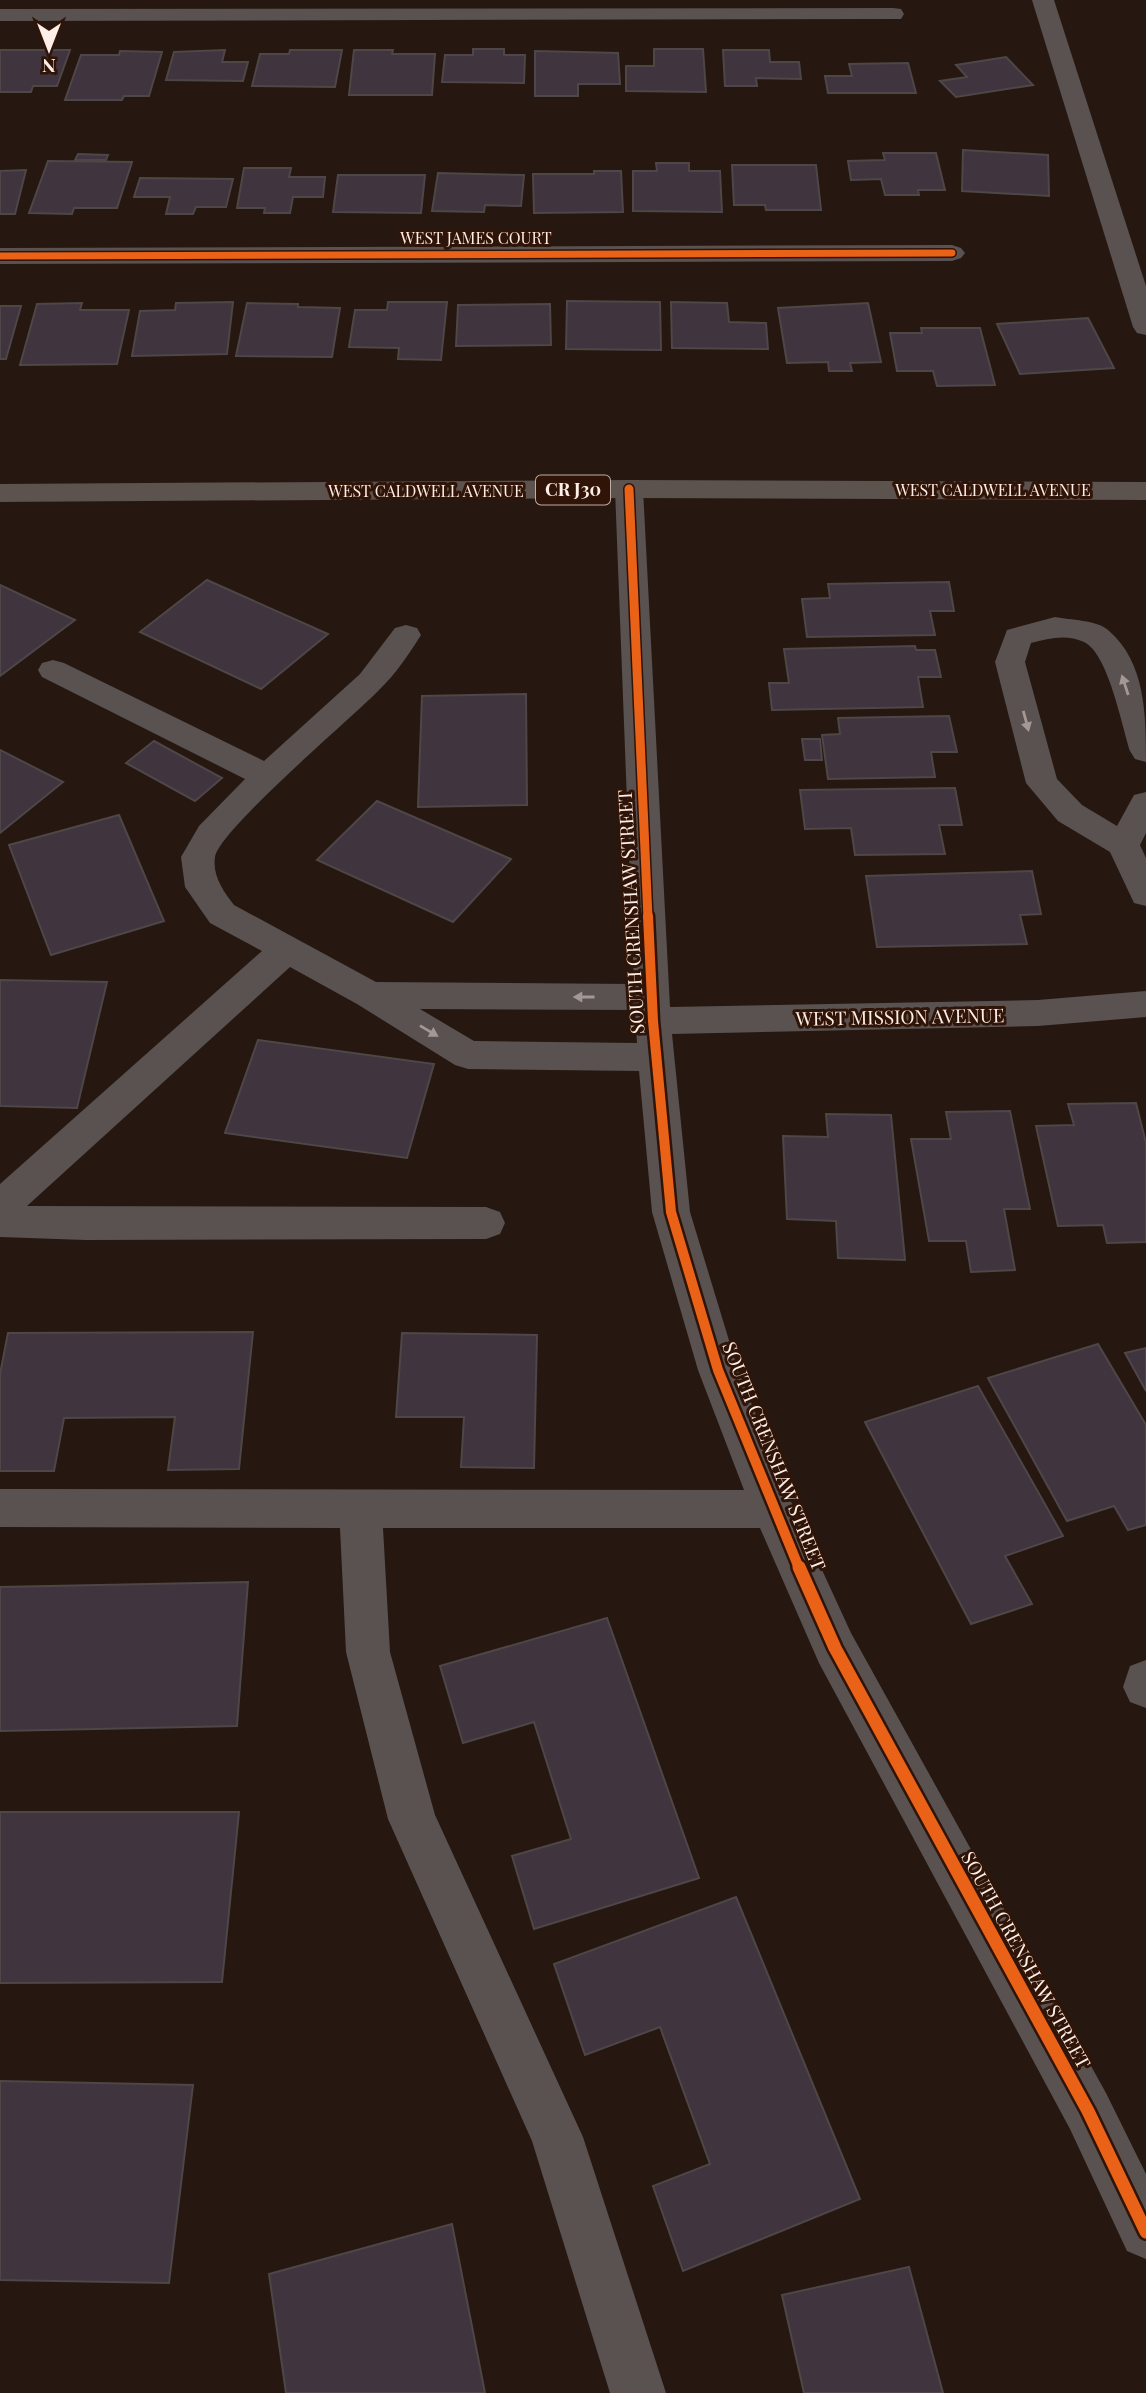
<svg xmlns="http://www.w3.org/2000/svg" width="1146" height="2393" font-family="'Playfair Display',serif">
	<style>
		.building { fill: #40343e; stroke: #4e4647; stroke-width: 2 }
		.lines { fill: none; stroke-linecap: round; stroke-linejoin: round }
		.minor { fill: #595251; fill-rule: evenodd }
		.major { fill: #5c524e; fill-rule: evenodd }
		.cycleway-far3-casing { stroke: #2f1407; stroke-width: 10 }
		.cycleway-far2-casing { stroke: #2f1407; stroke-width: 12 }
		.cycleway-far1-casing { stroke: #2f1407; stroke-width: 15 }
		.cycleway-casing { stroke: #2f1407; stroke-width: 18 }
		.cycleway-far3 { stroke: #ea6118; stroke-width: 7 }
		.cycleway-far2 { stroke: #ea6118; stroke-width: 9 }
		.cycleway-far1 { stroke: #ea6118; stroke-width: 10 }
		.cycleway { stroke: #ea6118; stroke-width: 13 }
		.oneway { fill: #a39894 }
		.labels { text-anchor: middle; stroke-width: 6; stroke-linejoin: round; paint-order: stroke }
		.far-street-label { font-size: 16px; fill: #fdeee7; stroke: #2f1407 }
		.shield { fill: #2f1407; stroke: #bfada4; stroke-width: 2 }
		.shield-label { font-size: 18px; font-weight: bold; fill: #fdeee7 }
		.street-label { font-size: 19px; fill: #fdeee7; stroke: #2f1407 }
	</style>
	<rect width="100%" height="100%" fill="#261810"/>
	<!-- building -->
	<g class="building">
		<path d="M473,49H504V55H525L524,83L442,82L445,55H473Z"/>
		<path d="M654,49H703L706,92L626,91V66H654Z"/>
		<path d="M0,50H70L57,86H33L31,92H0Z"/>
		<path d="M225,50L222,62H248L243,81L166,80L174,52Z"/>
		<path d="M290,50H342L335,87L252,86L260,54H289Z"/>
		<path d="M354,50H393L392,54H435L432,95H349Z"/>
		<path d="M723,50H769L770,62H799L801,79L756,78L757,86H725Z"/>
		<path d="M120,51L162,52L149,96H124L122,100H65L81,55H119Z"/>
		<path d="M535,51L618,53L620,84H578V96H535Z"/>
		<path d="M1006,57L1033,85L956,97L940,81L967,77L956,65Z"/>
		<path d="M908,63L916,93H828L825,76H852L849,64Z"/>
		<path d="M963,150L1048,155L1049,196L962,191Z"/>
		<path d="M883,153H936L945,190H918L919,195H885L881,179L851,180L848,161L885,160Z"/>
		<path d="M78,154L108,155L106,160H75Z"/>
		<path d="M48,161L132,162L117,208H74L72,214L29,213Z"/>
		<path d="M656,163H689V171H720L722,212L633,211V171H657Z"/>
		<path d="M732,165H816L821,210H766L765,205H734Z"/>
		<path d="M244,168H291L289,177H325L323,197H293L290,213H264L265,208H237Z"/>
		<path d="M26,170L15,214H0V171Z"/>
		<path d="M594,171H621L623,212L534,213L533,174H594Z"/>
		<path d="M438,173L524,175L521,206L485,205L484,212L432,211Z"/>
		<path d="M338,175H425L421,213L333,212Z"/>
		<path d="M140,178L233,179L226,207H196L193,214H166L170,197H134Z"/>
		<path d="M567,301L660,302L661,350L566,349Z"/>
		<path d="M233,302L227,354L132,356L140,311L175,310L176,303Z"/>
		<path d="M388,302H447L441,360L398,359L399,348L349,347L355,310H387Z"/>
		<path d="M671,302L727,303L729,322L766,323L768,349L672,348Z"/>
		<path d="M82,303L80,310H129L117,364L20,365L37,304Z"/>
		<path d="M247,303L298,304V307L340,308L332,357L236,356Z"/>
		<path d="M868,303L881,362L850,363L852,371H829L828,362L787,363L778,308Z"/>
		<path d="M550,304L551,345L456,346L458,305Z"/>
		<path d="M0,306H21L6,359H0Z"/>
		<path d="M1088,318L1114,368L1020,374L997,324Z"/>
		<path d="M921,328H980L995,385L937,386L933,371H897L890,333H922Z"/>
		<path d="M207,580L328,634L261,689L140,632Z"/>
		<path d="M949,582L954,611H930L935,635L807,637L802,599L830,598L828,584Z"/>
		<path d="M0,585L75,620L0,676Z"/>
		<path d="M915,646L916,650H935L941,677H918L923,707L772,710L769,683H789L784,649Z"/>
		<path d="M526,694L527,805L418,807L422,696Z"/>
		<path d="M949,716L957,752H931L935,777L828,779L822,735L840,734L838,718Z"/>
		<path d="M802,739H820L822,760H805Z"/>
		<path d="M154,741L222,778L195,801L126,763Z"/>
		<path d="M0,750L63,782L0,833Z"/>
		<path d="M955,788L962,825H939L945,854L855,855L851,828L805,829L800,790Z"/>
		<path d="M377,801L511,859L453,922L317,860Z"/>
		<path d="M119,815L164,921L51,955L9,845Z"/>
		<path d="M1032,871L1041,914L1020,915L1027,944L877,947L866,876Z"/>
		<path d="M0,980L107,982L77,1108L0,1106Z"/>
		<path d="M258,1040L434,1064L407,1158L225,1133Z"/>
		<path d="M1136,1103L1146,1143V1242L1107,1243L1103,1225L1058,1226L1036,1126L1074,1125L1068,1104Z"/>
		<path d="M1010,1111L1030,1209H1004L1015,1270L971,1272L966,1241H929L911,1139H951L946,1112Z"/>
		<path d="M826,1114L891,1115L905,1260L838,1258L836,1221L787,1219L783,1136L828,1137Z"/>
		<path d="M253,1332L239,1469L168,1470L175,1417L64,1418L54,1471H0V1374L8,1333Z"/>
		<path d="M402,1333L537,1335L534,1468L461,1467L464,1417H396Z"/>
		<path d="M1098,1344L1146,1425V1525L1128,1530L1114,1506L1067,1521L988,1378Z"/>
		<path d="M1146,1348V1391L1125,1353Z"/>
		<path d="M978,1386L1063,1536L1005,1556L1032,1604L971,1624L865,1422Z"/>
		<path d="M248,1582L237,1726L0,1731V1587Z"/>
		<path d="M607,1618L699,1878L534,1929L512,1856L571,1839L534,1722L463,1743L440,1666Z"/>
		<path d="M0,1812H239L222,1982L0,1983Z"/>
		<path d="M736,1897L860,2199L683,2271L653,2186L710,2164L660,2027L585,2055L554,1964Z"/>
		<path d="M0,2081L193,2085L169,2283L0,2280Z"/>
		<path d="M452,2224L485,2393H286L269,2274Z"/>
		<path d="M909,2267L943,2393H804L782,2295Z"/>
	</g>
	<g class="lines">
		<!-- minor -->
		<g class="minor">
			<path d="M1032,0H1054L1146,286V335L1137,333L1133,327Z"/>
			<path d="M893,8L901,9L904,14L901,19L0,21V9Z"/>
			<path d="M952,245L961,248L965,253L961,258L952,261L0,264V248Z"/>
			<path d="M629,480L639,483L643,489L670,1007L1038,1000L1146,991V1017L1038,1026L672,1034L690,1212L738,1370L794,1509L851,1633L1106,2093L1146,2174V2259L1127,2251L1070,2129L819,1663L760,1528H383L390,1652L435,1815L583,2137L666,2393H610L532,2141L388,1819L346,1652L340,1528L0,1527V1489L744,1490L698,1370L652,1212L639,1071L468,1069L455,1065L357,1004L290,967L27,1206L486,1207L500,1212L505,1223L500,1234L486,1239L86,1240L0,1237V1184L262,951L210,923L185,887L181,857L199,826L245,779L42,677L38,670L42,663L53,660L64,663L264,761L360,674L395,628L406,625L417,628L421,635C409,654 395,675 379,690C353,717 219,830 215,857C212,876 224,892 234,905L376,982L634,984L615,489L619,483ZM420,1009L635,1010L637,1043L474,1041Z"/>
			<path d="M1055,617C1070,620 1097,620 1108,630C1146,662 1146,716 1146,762L1135,759L1130,751C1122,726 1108,653 1084,642C1067,634 1049,638 1031,643L1025,662L1057,779L1082,805L1117,826L1134,795L1146,792V833L1140,845L1146,858V906L1134,903L1110,852L1058,821L1026,783L995,662L1007,630Z"/>
			<path d="M1146,1660V1708L1130,1702L1123,1687L1130,1666Z"/>
		</g>
		<!-- major -->
		<path class="major" d="M629,480L1146,482V500L629,498L0,502V484Z"/>
		<defs>
			<path id="cycleway-far3" d="M0,256L952,253"/>
			<path id="cycleway-far2" d="M629,489L648,918"/>
			<path id="cycleway-far1" d="M648,916L653,1021L671,1212L718,1370L799,1568"/>
			<path id="cycleway" d="M799,1567L835,1648L1088,2111L1146,2232"/>
		</defs>
		<!-- cycleway-far3 casing -->
		<use href="#cycleway-far3" class="cycleway-far3-casing"/>
		<!-- cycleway-far2 casing -->
		<use href="#cycleway-far2" class="cycleway-far2-casing"/>
		<!-- cycleway-far1 casing -->
		<use href="#cycleway-far1" class="cycleway-far1-casing"/>
		<!-- cycleway casing -->
		<use href="#cycleway" class="cycleway-casing"/>
		<!-- cycleway-far3 -->
		<use href="#cycleway-far3" class="cycleway-far3"/>
		<!-- cycleway-far2 -->
		<use href="#cycleway-far2" class="cycleway-far2"/>
		<!-- cycleway-far1 -->
		<use href="#cycleway-far1" class="cycleway-far1"/>
		<!-- cycleway -->
		<use href="#cycleway" class="cycleway"/>
	</g>
	<!-- one-way arrows -->
	<defs><path id="oneway-solid" d="M-6-.8H1V-3.2L6.5 0L1 3.2V.8H-6Z" transform="scale(1.75)"/></defs>
	<g class="oneway">
		<use href="#oneway-solid" transform="translate(1125 685) rotate(-108)"/>
		<use href="#oneway-solid" transform="translate(1026 721) rotate(75)"/>
		<use href="#oneway-solid" transform="translate(584 997) rotate(-180)"/>
		<use href="#oneway-solid" transform="translate(429 1031) rotate(31)"/>
	</g>
	<g class="labels">
		<!-- far-street labels -->
		<g class="far-street-label">
			<text x="476" y="244">WEST JAMES COURT</text>
			<text x="993" y="496">WEST CALDWELL AVENUE</text>
			<text x="426" y="497">WEST CALDWELL AVENUE</text>
		</g>
		<!-- shield labels -->
		<rect class="shield" x="536" y="475.5" width="74" height="29" rx="5"/>
		<g class="shield-label">
			<text x="573" y="496">CR J30</text>
		</g>
		<!-- street labels -->
		<g class="street-label">
			<text transform="translate(631 912) rotate(-93)" y="7">SOUTH CRENSHAW STREET</text>
			<text transform="translate(900 1017) rotate(-1)" y="7">WEST MISSION AVENUE</text>
			<text transform="translate(774 1456) rotate(68)" y="7">SOUTH CRENSHAW STREET</text>
			<text transform="translate(1026 1960) rotate(61)" y="7">SOUTH CRENSHAW STREET</text>
		</g>
	</g>
	<!-- north arrow -->
	<g transform="translate(49 49) rotate(180)" stroke="#2f1407" stroke-width="5" paint-order="stroke">
	<path d="M0-5L12 26L0 18L-12 26Z" fill="#fdeee7"/>
	<text y="-10" font-size="19" font-weight="bold" text-anchor="middle" fill="#fdeee7">N</text>
	</g>
</svg>
